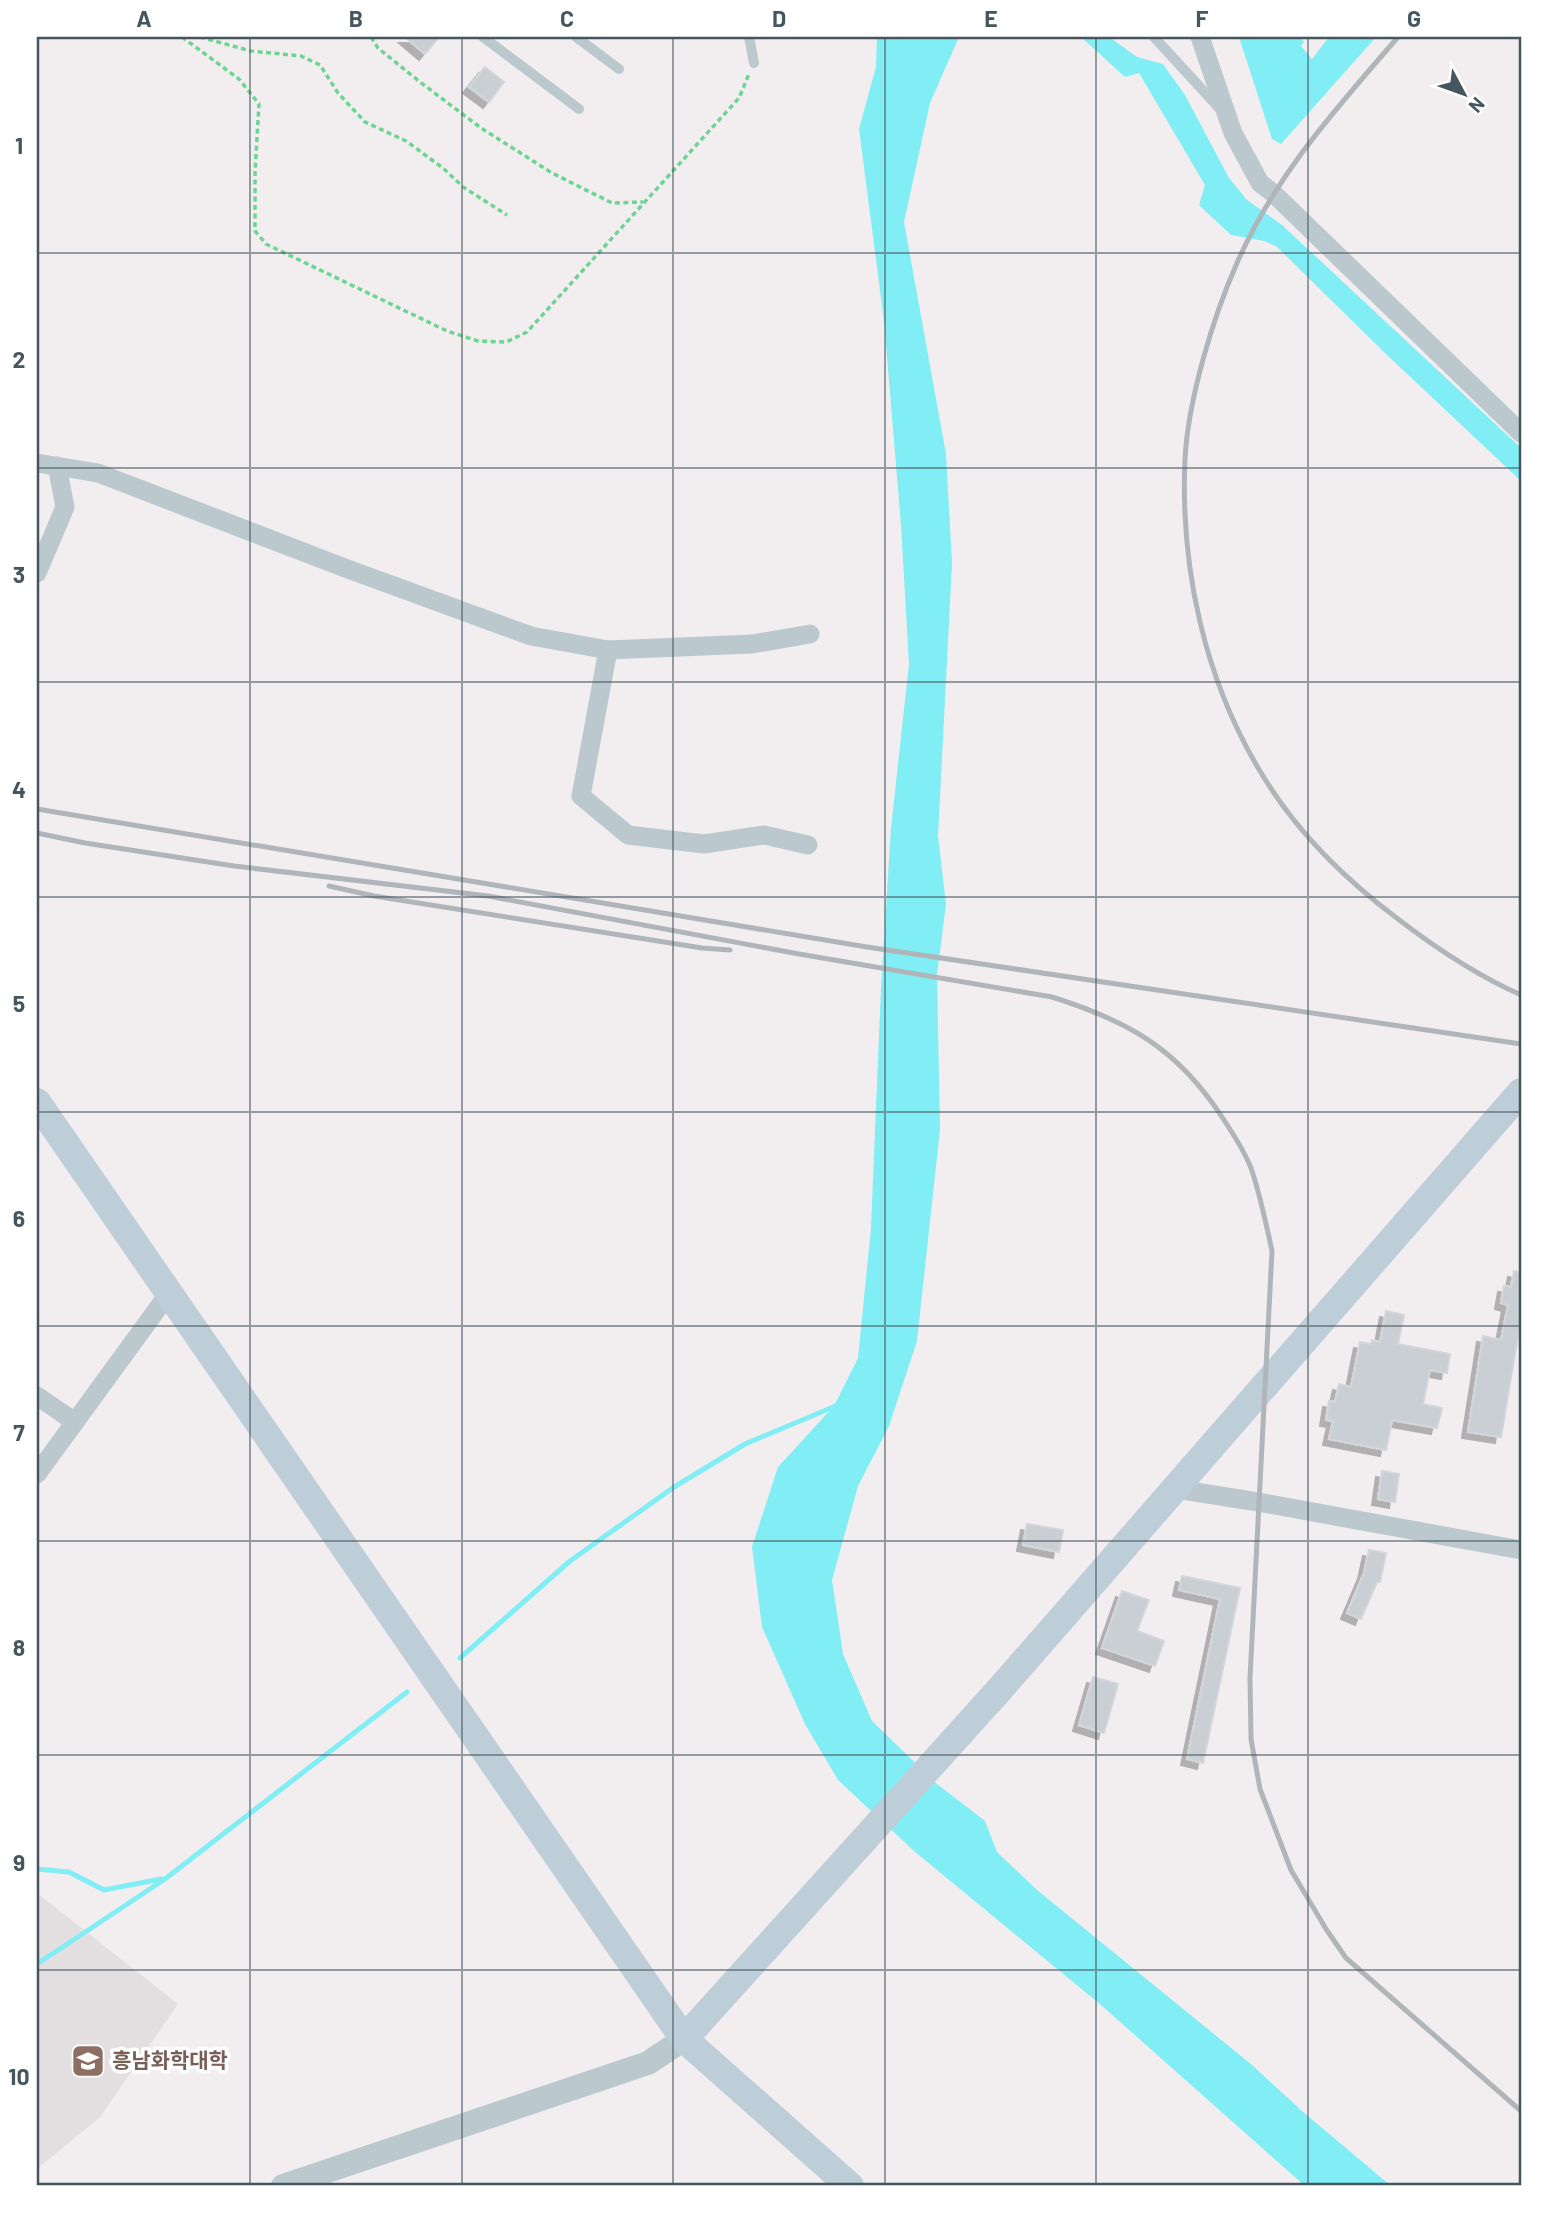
<svg xmlns="http://www.w3.org/2000/svg" width="1558" height="2223" font-family="Barlow,'Noto Sans KR',sans-serif">
	<style>
		.education { fill: #e3dfe1 }
		.water { fill: #81edf5 }
		.lines { fill: none; stroke-linecap: round; stroke-linejoin: round }
		.stream { stroke: #81edf5; stroke-width: 5 }
		.building { fill: #cacfd4; stroke: #d2d6db; stroke-width: 2; filter: url(#shadow) }
		.path { stroke: #6dd593; stroke-width: 3.5; stroke-dasharray: 5 3.5; stroke-linecap: butt }
		.service { stroke: #bbc9cf; stroke-width: 10 }
		.minor { stroke: #bbc9cf; stroke-width: 19 }
		.tertiary { stroke: #bbc9cf; stroke-width: 24 }
		.secondary { stroke: #bdced8; stroke-width: 28 }
		.rail { stroke: #b0b5ba; stroke-width: 5 }
		.grid { fill: none; stroke: #45565e; stroke-width: 2; stroke-opacity: 0.55 }
		.labels { text-anchor: middle; stroke-width: 7; stroke-linejoin: round; paint-order: stroke }
		.education-label { font-size: 21px; font-weight: bold; fill: #785e54; stroke: #fff; text-anchor: start }
		.neatline { fill: none; stroke: #45565e; stroke-width: 2.5 }
		.grid-label { font-size: 23px; text-anchor: middle; font-weight: bold; fill: #45565e }
	</style>
	<defs>
		<filter id="shadow"><feDropShadow dx="-6" dy="6" stdDeviation="0" flood-color="#0004"/></filter>
	</defs>
	<rect width="100%" height="100%" fill="#f2eeef"/>
	<!-- education -->
	<path class="education" d="M37,1893L178,2004L100,2117L37,2169Z"/>
	<!-- water -->
	<g class="water">
		<path d="M877,37H959L930,103L904,222L946,454L952,563L938,836L946,904L937,975L940,1129L917,1341L889,1426L858,1486L832,1580L843,1654L872,1721L937,1784L985,1821L997,1852L1037,1890L1252,2065L1302,2111L1391,2186H1305L1101,2005L914,1851L838,1780L805,1724L762,1627L752,1547L778,1467L834,1406L858,1358L871,1228L881,988L891,828L909,664L901,525L884,321L859,129L876,67Z"/>
		<path d="M1081,37H1109L1137,57L1163,64L1185,95L1229,178L1247,200L1282,225L1521,448V481L1387,355L1276,246L1264,241L1231,235L1199,205L1205,185L1139,73L1125,77Z"/>
		<path d="M1239,37H1300L1304,42L1301,46L1312,59L1329,37H1376L1281,144L1272,139Z"/>
	</g>
	<g class="lines">
		<!-- stream -->
		<g class="stream">
			<path d="M460,1658L570,1561L674,1487L745,1444L838,1405"/>
			<path d="M37,1869L69,1872L104,1890L161,1879"/>
			<path d="M37,1964L165,1879L407,1692"/>
		</g>
	</g>
	<!-- building -->
	<g class="building">
		<path d="M405,37H439L425,54Z"/>
		<path d="M485,67L504,82L489,102L469,87Z"/>
		<path d="M1514,1271L1521,1272V1318L1501,1437L1468,1432L1483,1336L1501,1340L1508,1305L1501,1303L1504,1286L1511,1287Z"/>
		<path d="M1386,1311L1404,1315L1398,1344L1450,1354L1447,1373L1430,1370L1423,1404L1442,1408L1437,1428L1392,1420L1386,1450L1329,1439L1333,1421L1326,1420L1329,1401L1335,1402L1339,1384L1351,1387L1360,1342L1371,1344L1372,1340L1380,1342Z"/>
		<path d="M1382,1471L1399,1474L1395,1502L1378,1499Z"/>
		<path d="M1027,1524L1063,1530L1059,1552L1023,1545Z"/>
		<path d="M1369,1550L1386,1553L1380,1582H1377L1361,1619L1347,1613L1364,1573Z"/>
		<path d="M1182,1576L1240,1588L1203,1763L1187,1759L1220,1599L1179,1590Z"/>
		<path d="M1122,1591L1149,1600L1137,1631L1164,1641L1155,1666L1102,1648Z"/>
		<path d="M1093,1677L1118,1684L1104,1733L1079,1725Z"/>
	</g>
	<g class="lines">
		<!-- path -->
		<g class="path">
			<path d="M182,37L239,79L259,104L255,172V231L266,244L447,331L478,341L506,342L527,332L739,98L749,74"/>
			<path d="M200,37L251,51L301,56L320,65L338,93L365,122L406,141L443,168L463,187L507,215"/>
			<path d="M371,37L378,48L420,82L481,128L552,173L612,203L643,202"/>
		</g>
		<!-- service -->
		<g class="service">
			<path d="M483,37L579,109"/>
			<path d="M576,37L619,69"/>
			<path d="M749,37L754,63"/>
			<path d="M1154,37L1220,109"/>
		</g>
		<!-- minor -->
		<g class="minor">
			<path d="M1200,37L1233,133L1260,183L1273,193L1521,433"/>
			<path d="M37,463L98,473L345,568L531,636L608,650L752,644L810,634"/>
			<path d="M37,573L65,507L57,466"/>
			<path d="M608,650L581,796L628,835L704,844L764,835L808,845"/>
			<path d="M37,1396L75,1422"/>
			<path d="M37,1474L169,1293"/>
			<path d="M1176,1489L1258,1502L1521,1550"/>
		</g>
		<!-- tertiary -->
		<path class="tertiary" d="M283,2186L648,2063L684,2039"/>
		<!-- secondary -->
		<g class="secondary">
			<path d="M37,1102L684,2039L850,2186"/>
			<path d="M684,2039L1000,1689L1521,1092"/>
		</g>
		<!-- rail -->
		<g class="rail">
			<path d="M1398,37C1336,109 1276,174 1237,263C1213,317 1188,400 1185,459C1180,569 1205,682 1263,776C1297,832 1346,880 1398,919C1437,949 1476,975 1521,995"/>
			<path d="M37,809L867,947L1521,1044"/>
			<path d="M37,833L85,843L234,866L488,896L799,954L1052,997C1128,1021 1177,1048 1222,1117C1232,1132 1244,1150 1251,1168C1260,1194 1266,1223 1272,1251L1250,1678L1251,1739L1260,1789L1291,1870L1326,1929L1346,1958L1521,2111"/>
			<path d="M329,886L374,896L702,948L730,950"/>
		</g>
	</g>
	<!-- grid -->
	<path class="grid" d="M250,37V2186M462,37V2186M673,37V2186M885,37V2186M1096,37V2186M1308,37V2186M37,253H1521M37,468H1521M37,682H1521M37,897H1521M37,1112H1521M37,1326H1521M37,1541H1521M37,1755H1521M37,1970H1521"/>
	<!-- icons -->
	<defs>
		<symbol id="university-square" viewBox="-11 -11 22 22"><rect x="-9" y="-9" width="18" height="18" rx="4" fill="#8d6e63" stroke="#fff"/><path d="M0-5L7-2L0 1L-7-2ZM-4 1L0 2.5L4 1V4Q0 6-4 4Z" fill="#fff"/></symbol>
	</defs>
	<g fill-rule="evenodd">
		<use href="#university-square" x="69" y="2042" width="38" height="38"/>
	</g>
	<g class="labels">
		<!-- education labels -->
		<g class="education-label">
			<text x="112" y="2068">흥남화학대학</text>
		</g>
	</g>
	<!-- border -->
	<rect width="1558" height="2223" fill="none" stroke="#ffffff" stroke-width="77"/>
	<!-- north arrow -->
	<g transform="translate(1464 94) rotate(131)" stroke="#ffffff" stroke-width="5" paint-order="stroke">
	<path d="M0-5L12 26L0 18L-12 26Z" fill="#45565e"/>
	<text y="-10" font-size="19" font-weight="bold" text-anchor="middle" fill="#45565e">N</text>
	</g>
	<rect x="38" y="38" width="1482" height="2146" class="neatline"/>
	<g class="grid-label">
		<text x="144" y="27">A</text>
		<text x="356" y="27">B</text>
		<text x="567" y="27">C</text>
		<text x="779" y="27">D</text>
		<text x="991" y="27">E</text>
		<text x="1202" y="27">F</text>
		<text x="1414" y="27">G</text>
		<text x="19" y="154">1</text>
		<text x="19" y="368">2</text>
		<text x="19" y="583">3</text>
		<text x="19" y="798">4</text>
		<text x="19" y="1012">5</text>
		<text x="19" y="1227">6</text>
		<text x="19" y="1441">7</text>
		<text x="19" y="1656">8</text>
		<text x="19" y="1871">9</text>
		<text x="19" y="2085">10</text>
	</g>
</svg>
